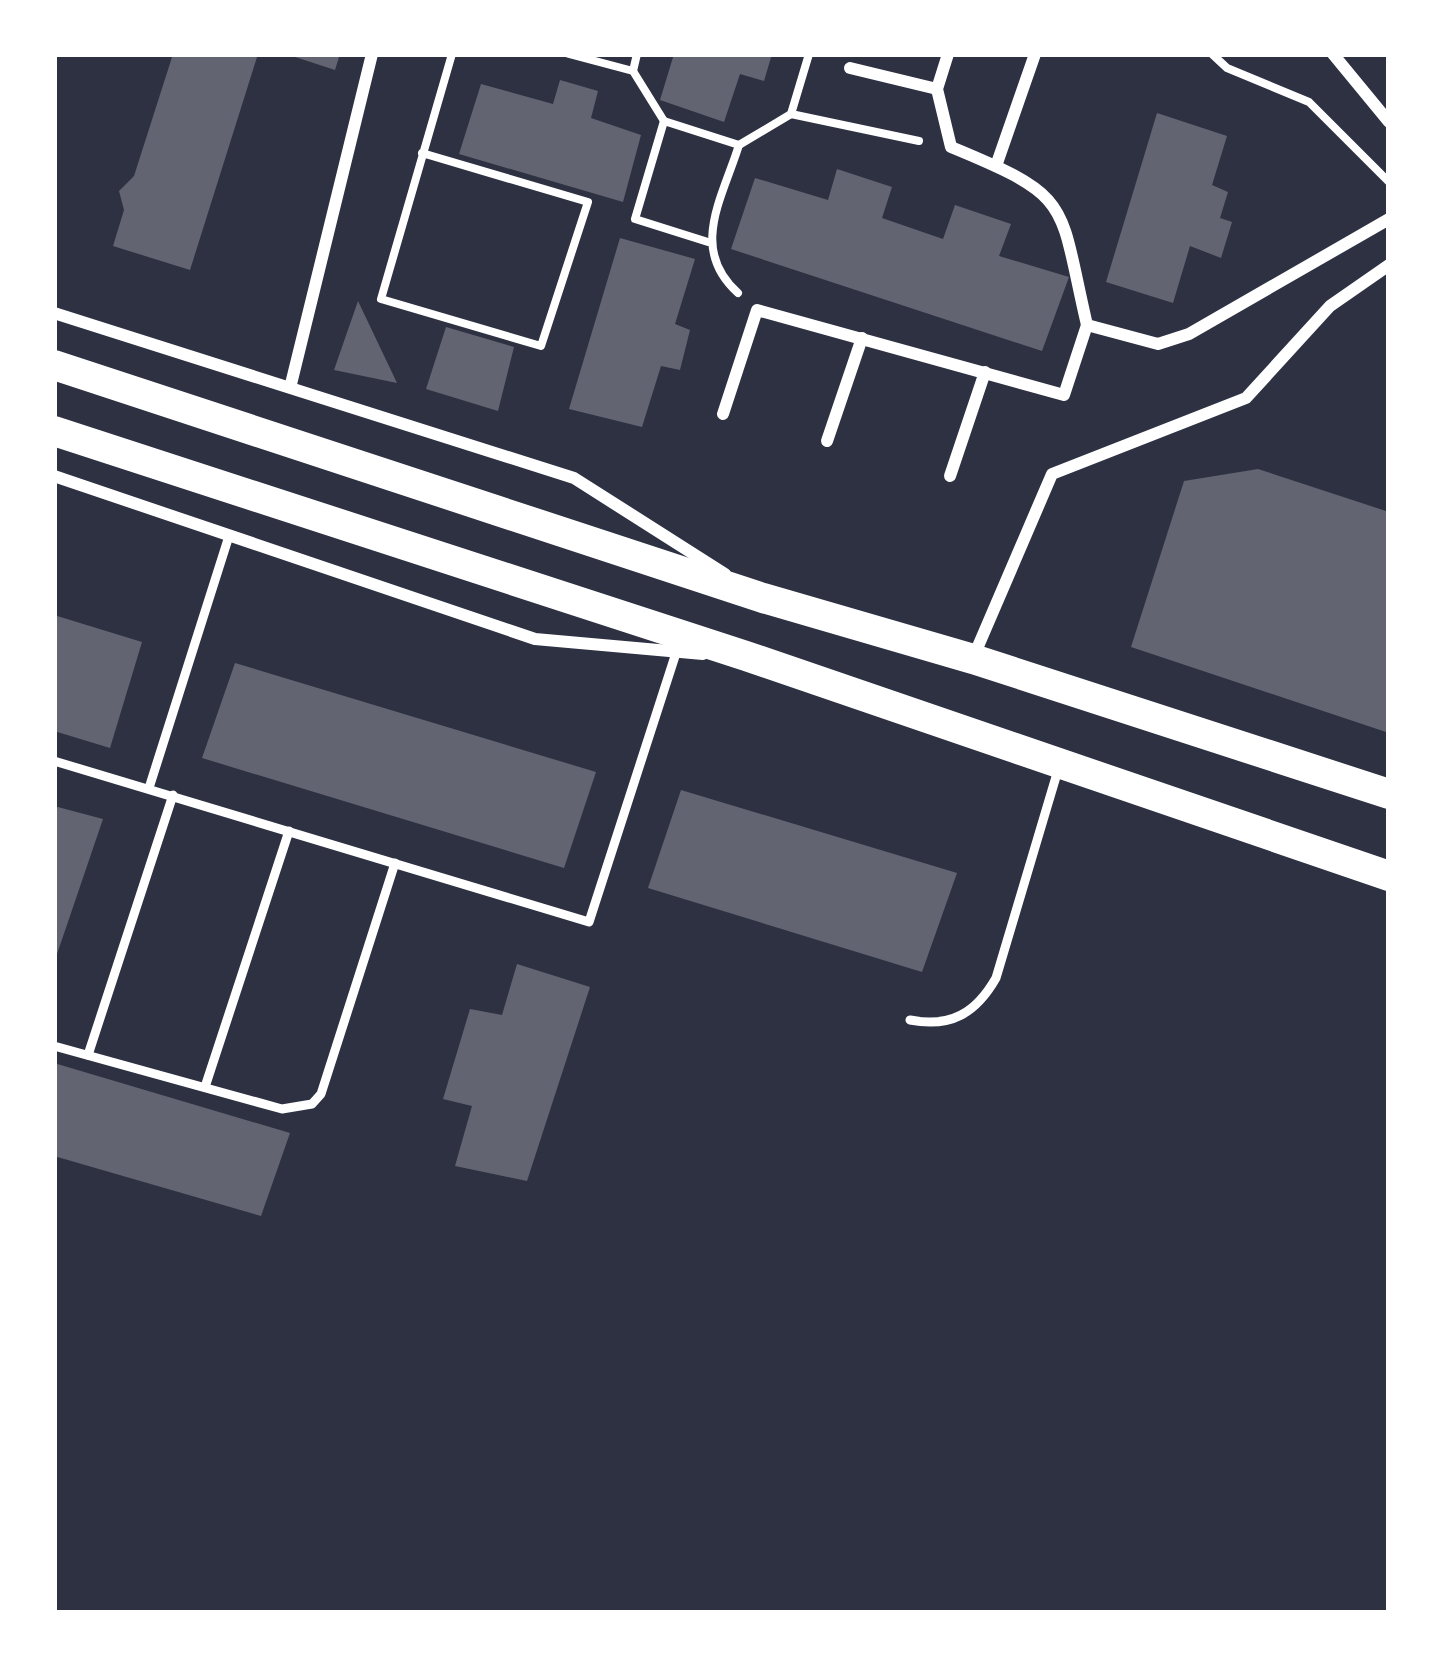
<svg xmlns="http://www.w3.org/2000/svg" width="1443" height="1667" font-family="Signika,sans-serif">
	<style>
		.building { fill: #626471 }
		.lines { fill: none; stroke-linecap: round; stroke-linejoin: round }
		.path { stroke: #fff; stroke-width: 8 }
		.service { stroke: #fff; stroke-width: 9 }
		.minor { stroke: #fff; stroke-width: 12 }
		.primary { stroke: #fff; stroke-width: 30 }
	</style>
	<rect width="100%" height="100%" fill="#2d3142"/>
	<!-- building -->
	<g class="building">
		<path d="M173,54H258L190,270L113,246L124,210L119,191L134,176Z"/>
		<path d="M286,54H340L335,70Z"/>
		<path d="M674,54H772L764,81L740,74L724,122L660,100Z"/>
		<path d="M560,80L598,91L591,118L641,135L623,202L459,154L481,84L553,104Z"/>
		<path d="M1157,113L1227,136L1212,185L1228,192L1220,218L1232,222L1221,258L1190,246L1173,303L1106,282Z"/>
		<path d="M837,169L892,187L882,218L943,239L955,205L1011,224L999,256L1069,277L1042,351L731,249L755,178L828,200Z"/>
		<path d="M620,238L695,259L675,324L690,330L680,370L661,366L642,427L569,409Z"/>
		<path d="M358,301L397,383L334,370Z"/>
		<path d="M446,327L514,347L498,411L426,389Z"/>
		<path d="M1258,469L1389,512V733L1131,647L1184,481Z"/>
		<path d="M54,615L142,642L110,748L54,731Z"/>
		<path d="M235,663L596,772L564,868L202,758Z"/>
		<path d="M681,790L957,873L922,972L648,888Z"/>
		<path d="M54,806L103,819L55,960H54Z"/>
		<path d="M517,964L590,987L527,1181L455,1166L472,1106L443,1099L470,1009L502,1015Z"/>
		<path d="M54,1063L290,1133L261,1216L54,1156Z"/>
	</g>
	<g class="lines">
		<!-- path -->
		<g class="path">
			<path d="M569,54L633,71L664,121"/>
			<path d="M1212,54L1227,68L1309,102L1389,182"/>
			<path d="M633,71L637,54"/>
			<path d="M791,114L919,141"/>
			<path d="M739,145L791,114L809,54"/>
			<path d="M422,153L588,202L541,346L381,299L452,54"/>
			<path d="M708,242L635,219L664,121L739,145C722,199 689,249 738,293"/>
		</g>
		<!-- service -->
		<g class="service">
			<path d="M54,761L589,922L676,653"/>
			<path d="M149,788L229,536"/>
			<path d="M910,1020C951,1028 976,1013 996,978L1058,770"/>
			<path d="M54,1046L282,1109L312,1104L321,1094L395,863"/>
			<path d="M88,1055L173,795"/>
			<path d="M205,1087L289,831"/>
		</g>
		<!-- minor -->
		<g class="minor">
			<path d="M948,54L937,89L951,147C1075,198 1058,201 1087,325L1158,344L1189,334L1389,219"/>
			<path d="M1333,54L1389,122"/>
			<path d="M850,68L937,89"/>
			<path d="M996,166L1035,54"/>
			<path d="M54,313L574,478L725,574"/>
			<path d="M291,384L372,54"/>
			<path d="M723,414L757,310L1064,395L1087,325"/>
			<path d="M827,441L862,338"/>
			<path d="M54,476L535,639L703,654"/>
			<path d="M950,476L985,372"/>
			<path d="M973,658L1052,474L1246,398L1330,306L1389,265"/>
		</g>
		<!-- primary -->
		<g class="primary">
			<path d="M54,365L763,598L973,659L1389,794"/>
			<path d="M54,431L746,656L1389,876"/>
		</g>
	</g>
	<!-- border -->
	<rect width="1443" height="1667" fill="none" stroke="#ffffff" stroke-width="114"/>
</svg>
